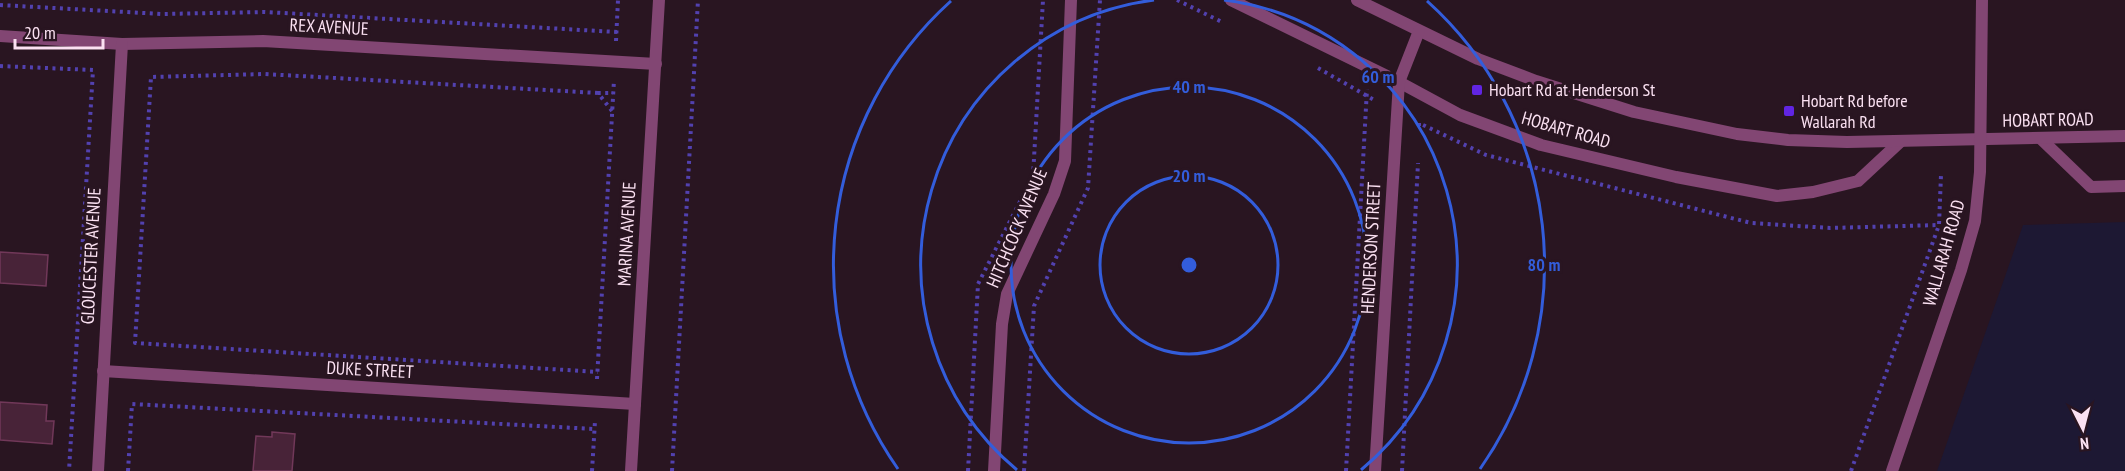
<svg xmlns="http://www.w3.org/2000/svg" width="2125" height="471" font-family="'PT Sans Narrow',sans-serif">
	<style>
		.green { fill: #1d1833 }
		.building { fill: #482338; stroke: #713859; stroke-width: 1.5 }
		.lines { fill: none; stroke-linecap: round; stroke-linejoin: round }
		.path { stroke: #5241af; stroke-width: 4; stroke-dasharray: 3 4.5; stroke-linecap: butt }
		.lane { stroke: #824673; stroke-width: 12 }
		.street { stroke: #824673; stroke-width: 12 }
		.ring { fill: none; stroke: #335ddb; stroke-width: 3 }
		.poi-dot { fill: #6125e3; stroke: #291521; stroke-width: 2 }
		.labels { text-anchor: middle; stroke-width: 6; stroke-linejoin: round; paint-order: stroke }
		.street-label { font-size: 18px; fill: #fbe1f2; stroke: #291521 }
		.poi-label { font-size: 18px; fill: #fbe1f2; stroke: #291521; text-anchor: start }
		.centre { fill: #335ddb; stroke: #291521; stroke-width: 3 }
		.ring-label { font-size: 18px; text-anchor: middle; font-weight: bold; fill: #335ddb; stroke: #291521; stroke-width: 6; stroke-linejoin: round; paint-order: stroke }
	</style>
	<rect width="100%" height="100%" fill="#291521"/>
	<!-- green -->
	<path class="green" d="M2125,222V471H1937L2023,225Z"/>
	<!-- building -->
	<g class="building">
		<path d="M0,252L48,255L46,286L0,283Z"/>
		<path d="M0,402L47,405L46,421H54L52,444L0,440Z"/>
		<path d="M272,432L295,434L292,471H253L256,436L272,437Z"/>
	</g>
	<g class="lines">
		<!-- path -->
		<g class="path">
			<path d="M1177,0L1222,22"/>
			<path d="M0,5L162,14L265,12L617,32"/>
			<path d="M616,41L618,0"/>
			<path d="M0,66L93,70L69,471"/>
			<path d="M1318,68L1376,101"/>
			<path d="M598,93L265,74L151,77L135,343L598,372"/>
			<path d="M612,111L598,93H613"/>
			<path d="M1419,126V123L1486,155L1751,223L1830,228L1939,225L1941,175"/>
			<path d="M597,379L614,80"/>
			<path d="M128,471L132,404L594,429"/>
			<path d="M592,471L595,421"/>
			<path d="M672,471L698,0"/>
			<path d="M968,471L978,284L1033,176L1043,0"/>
			<path d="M1024,471L1034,306L1088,188L1100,0"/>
			<path d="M1346,471L1367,89"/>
			<path d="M1402,471L1418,163"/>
			<path d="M1851,471L1939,225"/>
		</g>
		<!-- lane -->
		<path class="lane" d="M2040,138L2091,187L2125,186"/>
		<!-- street -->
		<g class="street">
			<path d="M1231,0L1399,82L1460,115L1541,145L1676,177L1777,196L1813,192L1858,181L1901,141"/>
			<path d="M1357,0L1478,59L1536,81L1634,112L1737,134L1788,140L1847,142L2125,136"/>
			<path d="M0,36L122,44L263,41L656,64"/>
			<path d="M103,371L635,404"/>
			<path d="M98,471L122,44"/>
			<path d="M631,471L659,0"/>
			<path d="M994,471L1002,324L1007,294L1054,194L1065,161L1071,0"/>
			<path d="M1375,471L1399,82L1419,31"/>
			<path d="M1892,471L1961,270L1975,221L1980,172L1982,0"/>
		</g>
	</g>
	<!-- distance rings -->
	<g class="ring">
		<circle cx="1189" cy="265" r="89"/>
		<circle cx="1189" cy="265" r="178"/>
		<path d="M1017 470A267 267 0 0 1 1154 0M1224 0A267 267 0 0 1 1361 470"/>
		<path d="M898 469A355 355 0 0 1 951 1M1427 1A355 355 0 0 1 1480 469"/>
	</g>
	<!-- markers -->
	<g class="poi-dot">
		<rect x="1471" y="84" width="12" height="12" rx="3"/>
		<rect x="1783" y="105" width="12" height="12" rx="3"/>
	</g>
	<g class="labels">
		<!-- street labels -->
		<g class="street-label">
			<text transform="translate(329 27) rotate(3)" y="6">REX AVENUE</text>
			<text transform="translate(2048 120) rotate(-1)" y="6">HOBART ROAD</text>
			<text transform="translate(1566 130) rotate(16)" y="6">HOBART ROAD</text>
			<text transform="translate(1017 228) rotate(-67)" y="6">HITCHCOCK AVENUE</text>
			<text transform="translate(627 234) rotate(-87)" y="6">MARINA AVENUE</text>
			<text transform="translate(1371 248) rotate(-87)" y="6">HENDERSON STREET</text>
			<text transform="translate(1944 253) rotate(-74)" y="6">WALLARAH ROAD</text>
			<text transform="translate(91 256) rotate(-87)" y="6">GLOUCESTER AVENUE</text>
			<text transform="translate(370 370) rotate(3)" y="6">DUKE STREET</text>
		</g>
		<!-- poi labels -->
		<g class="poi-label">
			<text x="1489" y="96">Hobart Rd at Henderson St</text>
			<text x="1801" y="107">Hobart Rd before<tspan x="1801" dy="21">Wallarah Rd</tspan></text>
		</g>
	</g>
	<circle cx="1189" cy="265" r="9" class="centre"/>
	<g class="ring-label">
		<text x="1378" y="83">60 m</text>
		<text x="1189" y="93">40 m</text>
		<text x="1189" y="182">20 m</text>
		<text x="1544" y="271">80 m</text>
	</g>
	<!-- north arrow -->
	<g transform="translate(2083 429) rotate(174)" stroke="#291521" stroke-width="4.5" paint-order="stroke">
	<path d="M0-4.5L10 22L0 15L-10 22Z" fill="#fbe1f2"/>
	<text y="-9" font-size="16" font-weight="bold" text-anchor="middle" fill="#fbe1f2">N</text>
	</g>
	<!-- scale -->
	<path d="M15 39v9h88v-9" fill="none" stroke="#fbe1f2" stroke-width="3"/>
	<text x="24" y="39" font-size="18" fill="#fbe1f2" stroke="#291521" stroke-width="4.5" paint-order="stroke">20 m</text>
</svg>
